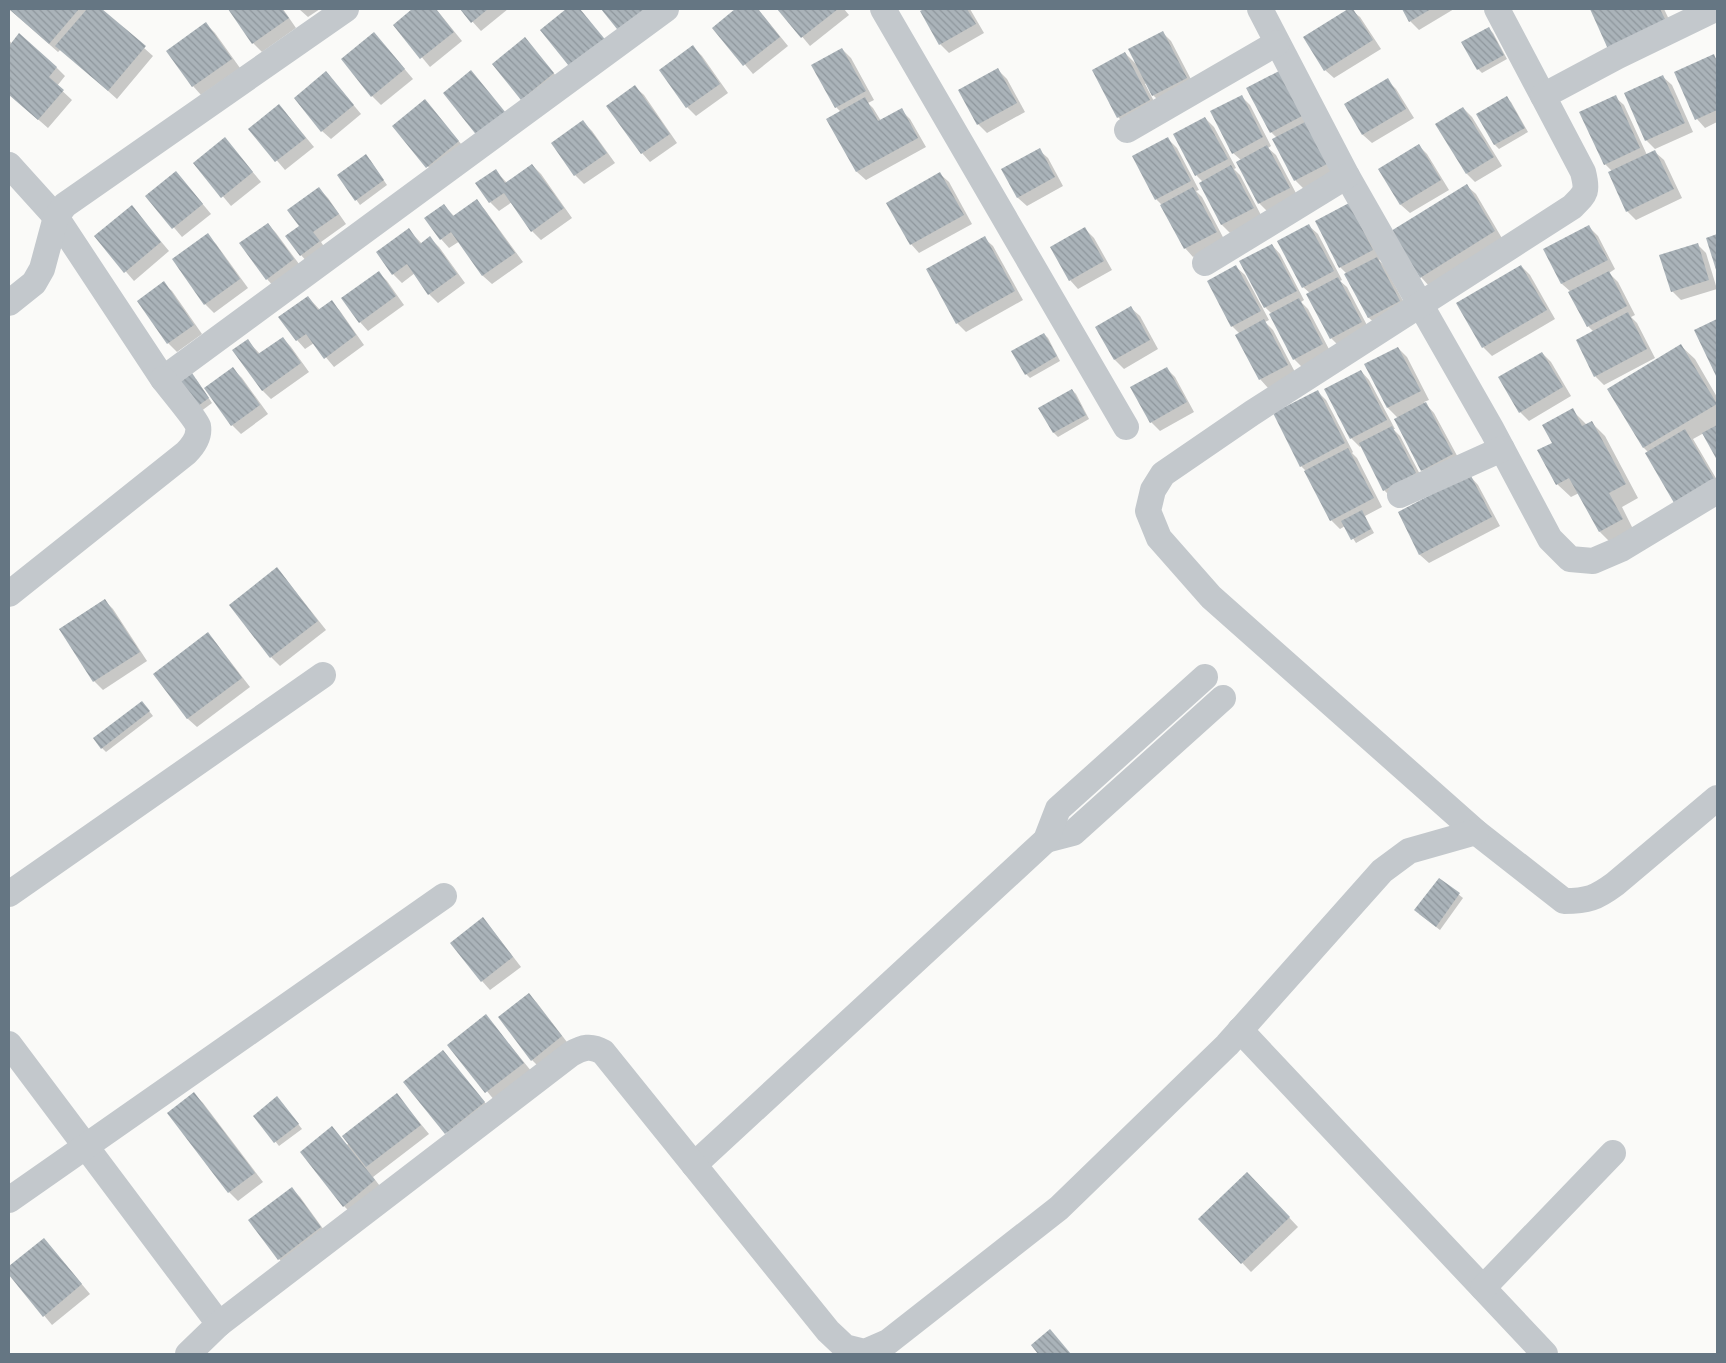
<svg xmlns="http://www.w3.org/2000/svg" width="1726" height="1363" font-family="'Roboto Condensed',sans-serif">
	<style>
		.shadow { fill: #0003 }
		.building { fill: url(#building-back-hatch) }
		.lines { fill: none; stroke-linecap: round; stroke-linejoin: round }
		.minor { stroke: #c3c8cc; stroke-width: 26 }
	</style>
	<defs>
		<pattern id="building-back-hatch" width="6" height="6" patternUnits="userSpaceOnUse" patternTransform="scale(1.25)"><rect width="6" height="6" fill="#aab3b9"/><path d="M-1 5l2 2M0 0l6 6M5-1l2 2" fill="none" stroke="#8e969c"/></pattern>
	</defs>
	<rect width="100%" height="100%" fill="#fafaf8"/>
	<!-- shadow -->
	<g class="shadow">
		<path d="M9,9H85L87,11L89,9H100L153,56L117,99L61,49L58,52Z"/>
		<path d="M229,9H283L296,28L262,52L253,43Z"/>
		<path d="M299,9H320L308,17Z"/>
		<path d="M414,9H436L462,41L430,67L395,25Z"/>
		<path d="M461,9H508L481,31Z"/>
		<path d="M737,9H758L788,46L753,74L714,28Z"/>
		<path d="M779,9H844L849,15L810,46Z"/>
		<path d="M927,9H970L984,33L949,53L940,44L922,11Z"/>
		<path d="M1350,9L1360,17L1381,49L1334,78L1325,70L1305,37Z"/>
		<path d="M1403,9H1454L1419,30L1410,21Z"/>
		<path d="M1591,9H1664L1675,32L1609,49Z"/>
		<path d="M206,24L215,33L240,68L201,95L193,86Z"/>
		<path d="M1489,29L1493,33L1507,59L1482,73L1478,69Z"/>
		<path d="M1162,32L1171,41L1195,87L1162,104L1153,95L1147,83L1145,84L1158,109L1127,126L1118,117L1125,53L1138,66Z"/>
		<path d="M374,33L413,79L381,105L372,96Z"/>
		<path d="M525,39L562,83L522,100Z"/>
		<path d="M9,40L12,44L56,67L65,76L57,86L72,100L48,128L9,94Z"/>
		<path d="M693,47L702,56L728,93L696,116L687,107L661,70Z"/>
		<path d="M842,49L851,58L874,100L868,103L873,108L881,121L901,110L910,119L926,147L866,180L857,172L828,119L841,112L836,107Z"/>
		<path d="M1713,56L1717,59V122L1705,128L1697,119Z"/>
		<path d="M998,70L1007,79L1025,112L987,133L978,124L960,91Z"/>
		<path d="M326,72L361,114L331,139L322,131Z"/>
		<path d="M1278,72L1335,173L1304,189L1295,180L1274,139L1277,138L1271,132Z"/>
		<path d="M1663,77L1672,85L1693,132L1655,149L1646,140Z"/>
		<path d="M1387,80L1396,89L1414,118L1372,143L1363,135L1346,105Z"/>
		<path d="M635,87L644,95L677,143L650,162L642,153Z"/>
		<path d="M1241,96L1250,105L1271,146L1268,148L1276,155L1298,197L1268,212L1259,203L1238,162L1241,160L1233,153Z"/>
		<path d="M1615,97L1624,105L1647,155L1655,152L1664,160L1682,198L1636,220L1627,211L1612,171L1605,164Z"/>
		<path d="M1506,98L1511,102L1528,132L1499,149L1495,145L1478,115Z"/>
		<path d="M425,101L467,151L436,176L394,126Z"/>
		<path d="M279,105L314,147L285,170L250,129Z"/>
		<path d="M1463,108L1472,117L1502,166L1475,182L1467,174Z"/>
		<path d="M1205,118L1214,127L1236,168L1234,169L1240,175L1262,217L1230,233L1222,225L1200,183L1203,182L1197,176L1175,135Z"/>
		<path d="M583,122L592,131L615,163L584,184L575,175L553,143Z"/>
		<path d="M1168,139L1177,148L1199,190L1196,191L1202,197L1225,241L1193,257L1185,248L1162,205L1156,199Z"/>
		<path d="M1418,145L1427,154L1449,190L1410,213L1401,205L1380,169Z"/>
		<path d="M233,148L261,182L231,206L195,163Z"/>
		<path d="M1039,150L1048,158L1063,186L1027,206L1018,198L1003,170Z"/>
		<path d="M370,160L387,185L360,205L339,175Z"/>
		<path d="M532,165L541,174L572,218L541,240L532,231L512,202L499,211L490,202L477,184L495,170L507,183Z"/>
		<path d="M176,172L211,214L182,237L147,196Z"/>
		<path d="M940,174L949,182L972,224L919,253L911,244Z"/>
		<path d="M1467,186L1476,194L1503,240L1429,286L1421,277Z"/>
		<path d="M319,189L328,198L346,224L321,242L327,251L309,264L301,255L300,226Z"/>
		<path d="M477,201L485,210L523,262L492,284L483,276L460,241L449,248L441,239L444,206L455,217Z"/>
		<path d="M1348,204L1381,259L1379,260L1385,267L1408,310L1378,326L1369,318L1347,274L1340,267Z"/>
		<path d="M132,207L169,251L134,281L96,237Z"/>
		<path d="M268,224L276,233L302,268L275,288L267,279Z"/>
		<path d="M1309,226L1318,234L1342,280L1340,281L1347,287L1370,331L1340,347L1331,338L1310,293L1303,287Z"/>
		<path d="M1589,227L1598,236L1615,269L1609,273L1618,282L1635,315L1631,317L1637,323L1655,358L1604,385L1595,376L1594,332L1588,326L1571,292L1562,284L1545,250Z"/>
		<path d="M1085,229L1094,238L1112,270L1078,289L1070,280Z"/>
		<path d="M409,230L422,244L430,238L439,247L465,283L438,303L429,294L415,273L402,283L393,274Z"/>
		<path d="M207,235L216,244L248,288L214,313L205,304L174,260Z"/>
		<path d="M984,238L993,246L1023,300L966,332L957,323Z"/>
		<path d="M1697,244L1706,253L1717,289L1681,300L1672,291Z"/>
		<path d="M1272,245L1280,254L1304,300L1301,302L1308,309L1331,353L1303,368L1294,359L1272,314L1265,307L1241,261Z"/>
		<path d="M1521,266L1530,275L1555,319L1492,356L1483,347Z"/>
		<path d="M1236,267L1245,275L1269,320L1265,322L1273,330L1296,374L1268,388L1260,379L1240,334L1232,326Z"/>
		<path d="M379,273L387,281L404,305L368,331L360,322Z"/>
		<path d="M163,283L172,291L202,334L177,352L168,343Z"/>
		<path d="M308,297L320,310L332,302L340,311L364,345L334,367L314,343L305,349L297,340Z"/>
		<path d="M1131,308L1140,316L1158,349L1124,369L1115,360L1097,327Z"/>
		<path d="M1717,320V376L1695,331Z"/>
		<path d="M1044,334L1048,338L1060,361L1030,378L1026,374Z"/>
		<path d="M283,338L291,347L309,372L271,399L262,390L248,341L260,354Z"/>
		<path d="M1681,346L1695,359L1717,397V458L1704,433L1693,439L1717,480L1678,507L1648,452L1644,448L1609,390Z"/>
		<path d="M1398,348L1407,357L1429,400L1424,402L1434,413L1461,463L1430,479L1422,470L1398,418L1388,408L1366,365Z"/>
		<path d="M1542,353L1551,362L1571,396L1529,421L1520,412Z"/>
		<path d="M1166,368L1175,377L1194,412L1160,431L1151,422Z"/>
		<path d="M233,369L242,378L268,414L241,434L232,425Z"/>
		<path d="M1361,371L1369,380L1395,429H1393L1400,436L1424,482L1393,499L1384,490L1361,446L1360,447L1351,438Z"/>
		<path d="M196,379L212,403L196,415Z"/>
		<path d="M1072,390L1076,394L1089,419L1058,437L1054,433L1040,408Z"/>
		<path d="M1317,391L1326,400L1353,452L1352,453L1357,458L1382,507L1365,516L1374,533L1356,543L1345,526L1340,529L1331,520L1306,471L1301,466Z"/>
		<path d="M1572,410L1587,425L1592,423L1605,436L1638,498L1622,507L1635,533L1613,545L1600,532L1579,493L1571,497L1557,484L1554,443Z"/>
		<path d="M1470,476L1478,485L1500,526L1429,563L1420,555L1399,513Z"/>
		<path d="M277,569L285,578L326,630L280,666L271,657L231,605Z"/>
		<path d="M104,600L113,609L147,661L103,690L94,681L60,629Z"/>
		<path d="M208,634L216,643L250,687L197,727L188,719L155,674Z"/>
		<path d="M142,702L153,716L106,752L102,748Z"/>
		<path d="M1439,879L1463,898L1440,930L1419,914Z"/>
		<path d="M483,919L491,928L521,967L490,990L482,981Z"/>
		<path d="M528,994L537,1003L570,1046L541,1069L532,1060L499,1017Z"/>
		<path d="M486,1016L532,1072L495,1101L449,1045Z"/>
		<path d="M443,1052L492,1111L455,1142L405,1082Z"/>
		<path d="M194,1094L203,1103L263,1182L238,1201L229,1192Z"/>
		<path d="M397,1095L429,1134L373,1177L383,1190L353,1215L344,1206L332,1128L347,1145Z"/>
		<path d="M281,1102L302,1129L279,1146L255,1116Z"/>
		<path d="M1256,1182L1298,1227L1251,1272L1200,1219Z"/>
		<path d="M292,1189L300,1197L329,1237L288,1268L279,1259L250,1220Z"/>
		<path d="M44,1239L90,1294L52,1325L9,1273V1268Z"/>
	</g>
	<!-- building -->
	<g class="building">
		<path d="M9,9H79L49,44Z"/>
		<path d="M87,9H102L146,46L108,91L55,46Z"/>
		<path d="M228,9H282L289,18L252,44Z"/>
		<path d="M412,9H436L454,32L420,59L393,25Z"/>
		<path d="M460,9H488L471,23Z"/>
		<path d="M566,9H580L608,43L573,71L540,30Z"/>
		<path d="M601,9H652L621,34Z"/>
		<path d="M735,9H758L780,37L743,66L712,28Z"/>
		<path d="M777,9H838L801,38Z"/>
		<path d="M924,9H967L976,24L939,45L920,11Z"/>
		<path d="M1348,9H1353L1373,40L1324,71L1303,37Z"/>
		<path d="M1402,9H1431L1409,22Z"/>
		<path d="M1590,9H1660L1667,23L1608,49Z"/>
		<path d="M206,22L232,59L192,87L166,51Z"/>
		<path d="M1489,27L1504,55L1477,70L1461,42Z"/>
		<path d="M1163,31L1187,78L1152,96L1128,49Z"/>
		<path d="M374,32L405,69L371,97L341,59Z"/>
		<path d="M19,33L57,67L49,77L64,90L38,120L9,95V46Z"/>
		<path d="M525,37L554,73L521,100L492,64Z"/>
		<path d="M693,45L720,84L686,108L659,70Z"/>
		<path d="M842,48L866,91L835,108L811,65Z"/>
		<path d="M1125,52L1150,100L1117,118L1092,70Z"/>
		<path d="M1714,54L1717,62V110L1695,120L1674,72Z"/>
		<path d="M998,68L1017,103L977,125L958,90Z"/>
		<path d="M471,70L506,113L478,137L443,93Z"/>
		<path d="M326,71L354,105L321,132L294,98Z"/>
		<path d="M1279,71L1302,116L1270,133L1246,88Z"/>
		<path d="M1663,75L1685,123L1645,141L1624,93Z"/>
		<path d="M1388,78L1406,109L1362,135L1344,104Z"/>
		<path d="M635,85L670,134L641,154L606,106Z"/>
		<path d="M1242,95L1263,137L1232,154L1210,111Z"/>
		<path d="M1616,95L1640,148L1604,165L1579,112Z"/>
		<path d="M1507,96L1525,128L1494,145L1476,114Z"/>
		<path d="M865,97L878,121L902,108L918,138L856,172L826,119Z"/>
		<path d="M425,99L459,141L426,168L392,126Z"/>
		<path d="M279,104L306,138L275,162L248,129Z"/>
		<path d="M1463,107L1494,157L1466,174L1435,124Z"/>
		<path d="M1205,117L1228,159L1195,176L1173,134Z"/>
		<path d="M583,120L607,153L574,176L551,143Z"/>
		<path d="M1305,122L1327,164L1294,181L1272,139Z"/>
		<path d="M225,137L253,172L221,198L193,163Z"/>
		<path d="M1168,137L1191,181L1155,200L1132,156Z"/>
		<path d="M1419,144L1441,180L1400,205L1378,169Z"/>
		<path d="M1267,145L1290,188L1258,204L1236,162Z"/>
		<path d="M1040,148L1055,177L1017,198L1001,169Z"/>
		<path d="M1655,150L1674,189L1626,212L1608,172Z"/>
		<path d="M366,154L384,180L355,201L337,175Z"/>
		<path d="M532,164L564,208L531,232L504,193L489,203L475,183L496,169L505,183Z"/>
		<path d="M1231,165L1254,208L1221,225L1199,183Z"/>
		<path d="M176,171L203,204L172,229L145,196Z"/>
		<path d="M940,172L964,215L910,245L886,203Z"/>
		<path d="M1467,184L1495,231L1420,278L1391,231Z"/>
		<path d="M319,187L339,214L313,232L320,241L300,256L285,236L299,226L287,210Z"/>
		<path d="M1193,187L1217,232L1184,249L1160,205Z"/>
		<path d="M477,199L515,253L482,276L451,232L440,240L424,218L444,204L453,216Z"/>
		<path d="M1349,203L1373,250L1339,268L1315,221Z"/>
		<path d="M132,205L161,242L124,273L94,236Z"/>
		<path d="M268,223L294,259L266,280L239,243Z"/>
		<path d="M1309,224L1334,271L1302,288L1277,241Z"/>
		<path d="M1589,225L1608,260L1561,284L1543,249Z"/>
		<path d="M1085,227L1104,261L1069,281L1050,247Z"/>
		<path d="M409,228L420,244L430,236L457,274L428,295L407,264L392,275L376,252Z"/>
		<path d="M208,233L240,279L204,305L172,259Z"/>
		<path d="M1717,234V273L1706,238Z"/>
		<path d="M985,236L1015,291L956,324L926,269Z"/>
		<path d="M1698,243L1709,280L1671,292L1659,255Z"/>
		<path d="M1272,244L1297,291L1264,308L1239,261Z"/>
		<path d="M1377,257L1400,301L1368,318L1344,274Z"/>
		<path d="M1236,265L1261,311L1231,327L1207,281Z"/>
		<path d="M1521,265L1547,310L1482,348L1456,303Z"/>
		<path d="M379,271L396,296L359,323L341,298Z"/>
		<path d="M1609,271L1627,306L1587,327L1568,292Z"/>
		<path d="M1338,277L1362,322L1330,339L1306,294Z"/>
		<path d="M164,281L194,325L167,344L137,301Z"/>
		<path d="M308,296L318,310L332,300L356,335L324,359L306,334L296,341L278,317Z"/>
		<path d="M1299,298L1323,344L1293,360L1269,314Z"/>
		<path d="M1131,306L1150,340L1114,360L1095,327Z"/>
		<path d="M1628,312L1647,349L1594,377L1576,340Z"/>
		<path d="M1264,319L1288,365L1259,380L1235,335Z"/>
		<path d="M1717,319V378L1694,330Z"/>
		<path d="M1044,333L1057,356L1025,375L1011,351Z"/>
		<path d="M283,337L301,363L262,391L232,350L248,339L258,354Z"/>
		<path d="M1681,344L1717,404L1643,448L1607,389Z"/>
		<path d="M1398,347L1421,391L1387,408L1364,364Z"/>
		<path d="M1542,352L1563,387L1519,413L1498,377Z"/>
		<path d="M233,367L260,405L231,426L204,388Z"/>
		<path d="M1167,367L1187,402L1150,423L1130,387Z"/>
		<path d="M1361,370L1387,420L1350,439L1324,389Z"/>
		<path d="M192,373L209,398L191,411L173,387Z"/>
		<path d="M1072,389L1086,415L1053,433L1038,408Z"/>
		<path d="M1318,390L1345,443L1300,467L1273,413Z"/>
		<path d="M1426,402L1453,454L1421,471L1394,419Z"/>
		<path d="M1573,408L1582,426L1592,421L1626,484L1609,493L1623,519L1599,532L1569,478L1556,485L1537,450L1552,443L1542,425Z"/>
		<path d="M1717,425V460L1702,433Z"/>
		<path d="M1392,426L1416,473L1383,491L1359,443Z"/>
		<path d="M1685,429L1717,484L1677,508L1645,453Z"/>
		<path d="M1348,448L1374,498L1330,521L1304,471Z"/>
		<path d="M1470,474L1492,517L1419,555L1398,512Z"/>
		<path d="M1362,510L1371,529L1351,540L1341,521Z"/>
		<path d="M277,567L318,621L270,658L229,605Z"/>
		<path d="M105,599L140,652L93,682L59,629Z"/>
		<path d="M208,632L242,678L187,719L153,674Z"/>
		<path d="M142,701L150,711L101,749L93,738Z"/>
		<path d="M1439,878L1460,893L1436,927L1414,910Z"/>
		<path d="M483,917L513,957L481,982L450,943Z"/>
		<path d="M529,993L562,1036L531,1061L498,1017Z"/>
		<path d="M486,1014L524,1063L485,1093L447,1045Z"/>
		<path d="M443,1050L485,1102L445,1134L403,1082Z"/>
		<path d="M194,1092L255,1173L228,1193L167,1113Z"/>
		<path d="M397,1093L421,1125L366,1167L342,1136Z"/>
		<path d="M277,1096L299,1124L274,1143L253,1116Z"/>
		<path d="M332,1126L375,1180L343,1207L300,1152Z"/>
		<path d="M1247,1172L1290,1217L1241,1264L1198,1219Z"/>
		<path d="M292,1187L321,1227L278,1260L248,1220Z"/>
		<path d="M44,1238L82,1284L43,1317L9,1275V1266Z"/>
		<path d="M1050,1329L1071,1354H1038L1031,1345Z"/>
	</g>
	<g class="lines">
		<!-- minor -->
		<g class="minor">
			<path d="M883,9L1126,427"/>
			<path d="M1260,9L1347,176L1492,430L1550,539L1570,559L1593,561L1621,549L1717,491"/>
			<path d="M1497,9L1543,96"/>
			<path d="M1715,9L1618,56L1543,96L1583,172C1588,192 1586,193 1572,207L1252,413L1163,474L1153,490L1148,511L1159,538L1211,597L1476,832L1564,901C1588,901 1596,898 1615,884L1717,798"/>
			<path d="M1127,130L1277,43"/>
			<path d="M9,165L56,217L163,379L666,9"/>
			<path d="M1205,263L1347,176"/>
			<path d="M9,303L34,283L42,269L56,217L65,205L346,9"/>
			<path d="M1400,495L1502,449"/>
			<path d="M9,594L186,453C193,446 200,437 198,426C196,419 169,387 163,379"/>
			<path d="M1046,840L1073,833L1223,698"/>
			<path d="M9,894L323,675"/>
			<path d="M1240,1030L1545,1354"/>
			<path d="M9,1044L219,1324"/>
			<path d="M694,1165L1046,840L1058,809L1205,677"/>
			<path d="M9,1200L444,896"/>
			<path d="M1483,1288L1613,1153"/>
			<path d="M188,1354L219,1324L571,1054C583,1047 591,1045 603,1052L828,1331L845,1347L865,1352L888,1342L1059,1208L1227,1045L1382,871L1409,851L1476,832"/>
		</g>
	</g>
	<!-- border -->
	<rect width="1726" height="1363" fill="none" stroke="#657683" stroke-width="20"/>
</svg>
